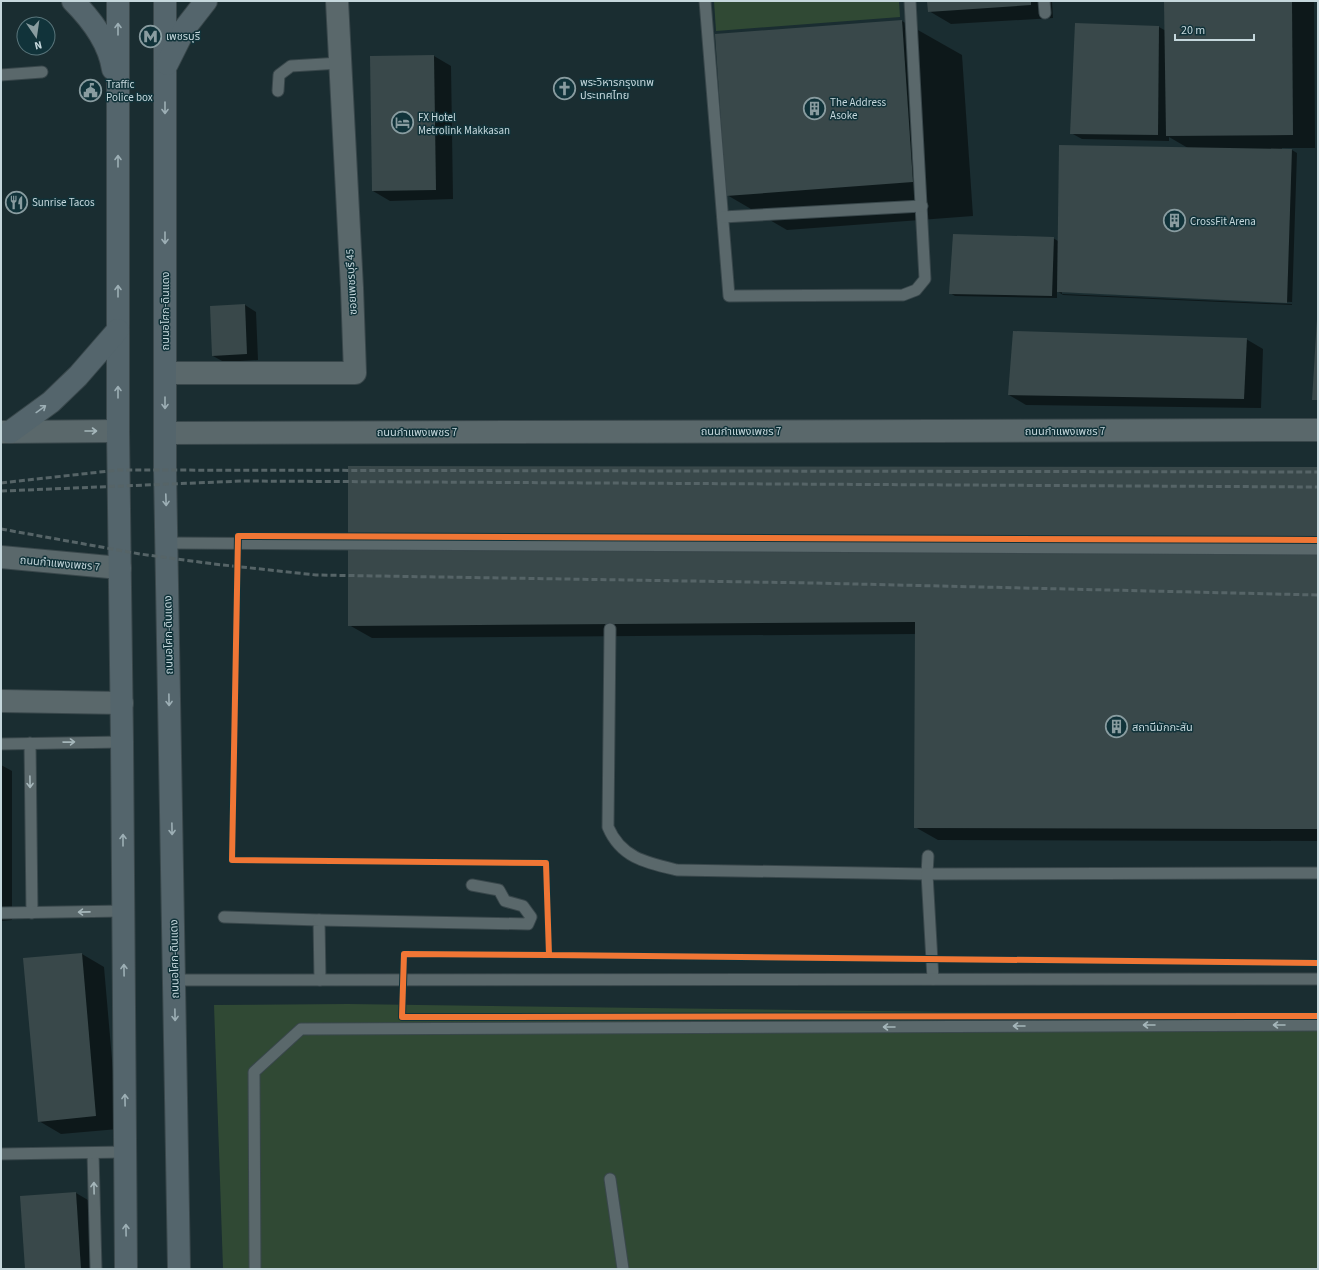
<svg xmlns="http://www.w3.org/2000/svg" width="1319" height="1270" font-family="'Source Sans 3','Noto Sans Thai',sans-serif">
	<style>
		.green { fill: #304934 }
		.shadow { fill: #0007; fill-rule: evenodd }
		.building { fill: #39484a }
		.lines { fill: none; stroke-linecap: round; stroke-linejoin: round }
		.service-casing { stroke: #39474b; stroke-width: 13 }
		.minor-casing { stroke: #39474b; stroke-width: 24 }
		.tertiary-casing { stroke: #39474b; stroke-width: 24 }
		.primary-casing { stroke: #39474b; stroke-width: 24 }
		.service { stroke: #5a686b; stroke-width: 11 }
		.minor { stroke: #5a686b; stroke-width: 22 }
		.tertiary { stroke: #5a686b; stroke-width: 22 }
		.primary { stroke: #54656c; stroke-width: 22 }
		.rail { stroke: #566467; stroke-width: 3; stroke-dasharray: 6 3; stroke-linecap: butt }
		.cycleway-casing { stroke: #11333a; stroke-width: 8 }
		.cycleway { stroke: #f07635; stroke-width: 6 }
		.oneway { stroke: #9dafb5 }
		.oneway2 { stroke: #a5b6ba }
		.labels { text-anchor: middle; stroke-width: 3; stroke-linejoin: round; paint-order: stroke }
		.poi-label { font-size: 11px; fill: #c5d7dc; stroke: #11333a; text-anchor: start }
		.street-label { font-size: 11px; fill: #c5d7dc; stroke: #11333a }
	</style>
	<rect width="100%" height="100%" fill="#1a2d31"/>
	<!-- green -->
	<g class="green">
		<path d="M714,1H899L900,17L716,31Z"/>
		<path d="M348,1004L1318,1017V1269H223L214,1005Z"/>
	</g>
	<!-- shadow -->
	<g class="shadow">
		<path d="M928,1H1052L1053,18L951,24L929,11Z"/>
		<path d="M1165,1H1314L1315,148H1282V150H1292L1297,153L1292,305L1063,295L1057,291V298L955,296L950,293L1053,238L1058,241L1188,148L1169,137V141L1082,139L1071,133L1159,27L1166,31ZM1062,292L1292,302V304L1062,294Z"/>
		<path d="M902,21L962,55L973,216L787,230L727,195Z"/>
		<path d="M434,56L451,66L453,199L390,201L373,191Z"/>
		<path d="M245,305L256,312L258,360L224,362L213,356Z"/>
		<path d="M1246,339L1263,349L1261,408L1026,405L1009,395Z"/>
		<path d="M1318,468V841L938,840L915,827L916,634L372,638L349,625Z"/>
		<path d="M1,765L12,771V920L1,921Z"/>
		<path d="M82,954L104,967L118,1129L61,1134L39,1121Z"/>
		<path d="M76,1193L93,1203L97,1269H26Z"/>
	</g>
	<!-- building -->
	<g class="building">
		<path d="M927,1H1031V5L928,12Z"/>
		<path d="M1164,1H1292L1293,135L1166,136Z"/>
		<path d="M902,20L913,182L726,196L715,34Z"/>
		<path d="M1075,23L1159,26L1158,135L1070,134Z"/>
		<path d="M434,55L436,190L372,191L370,56Z"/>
		<path d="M1059,145L1292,149L1287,303L1057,292Z"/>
		<path d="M953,234L1054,237L1052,296L949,294Z"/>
		<path d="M245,304L247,354L212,356L210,306Z"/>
		<path d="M1317,319H1318V400H1312Z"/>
		<path d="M1013,331L1247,338L1244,399L1008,395Z"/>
		<path d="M348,466L1318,467V829L914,828L915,622L348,626Z"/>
		<path d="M82,953L96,1116L38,1122L23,958Z"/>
		<path d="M76,1192L81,1269H25L20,1196Z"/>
	</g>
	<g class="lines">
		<defs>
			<g id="service">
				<path d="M705,1L729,296L903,295L916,290L925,279L910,1"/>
				<path d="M1044,1L1045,13"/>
				<path d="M1,75L42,72"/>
				<path d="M278,91L279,75L291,66L340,63"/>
				<path d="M723,217L922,206"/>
				<path d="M167,543L1318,549"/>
				<path d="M610,629L608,827C621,858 647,863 677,870L927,874L928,856"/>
				<path d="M30,743L32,913"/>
				<path d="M1,744L122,742"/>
				<path d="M1,913L123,911"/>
				<path d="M224,917L319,920L320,980"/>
				<path d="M319,920L528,924L531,917L523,906L505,901L499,890L472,885"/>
				<path d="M933,979L927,874L1318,873"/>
				<path d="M174,980L1318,979"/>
				<path d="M93,1153L96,1269"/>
				<path d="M1,1154L125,1152"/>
				<path d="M610,1179L623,1269"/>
				<path d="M255,1269L254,1072L301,1029L1318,1025"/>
			</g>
			<g id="minor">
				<path d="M165,373H355L352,288L337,1"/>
				<path d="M1,701L122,703"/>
			</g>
			<g id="tertiary">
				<path d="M1,432L118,431"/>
				<path d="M165,433L1318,430"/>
				<path d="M1,557L120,568"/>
			</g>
			<g id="primary">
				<path d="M73,1C91,19 109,43 113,69"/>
				<path d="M118,1V431L122,742L126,1269"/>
				<path d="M165,1V470L179,1269"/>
				<path d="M167,64L185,28L206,1"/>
				<path d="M10,432L51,402L78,376L118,330"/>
			</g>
		</defs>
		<!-- service casing -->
		<use href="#service" class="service-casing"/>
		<!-- minor casing -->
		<use href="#minor" class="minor-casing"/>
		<!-- tertiary casing -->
		<use href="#tertiary" class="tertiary-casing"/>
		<!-- primary casing -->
		<use href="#primary" class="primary-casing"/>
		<!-- service -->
		<use href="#service" class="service"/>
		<!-- minor -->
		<use href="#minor" class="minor"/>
		<!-- tertiary -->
		<use href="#tertiary" class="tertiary"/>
		<!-- primary -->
		<use href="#primary" class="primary"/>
		<!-- rail -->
		<g class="rail">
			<path d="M1,483L118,470L1318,472"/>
			<path d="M1,491L242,481L1318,487"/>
			<path d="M1,529L140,554L214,564L316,575L813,583L1318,595"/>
		</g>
		<defs>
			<g id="cycleway">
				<path d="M1318,540L238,536L232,860L546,863L549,955L1318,963"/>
				<path d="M549,955L404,954L402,1017L1318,1016"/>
			</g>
		</defs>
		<!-- cycleway casing -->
		<use href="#cycleway" class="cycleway-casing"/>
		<!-- cycleway -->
		<use href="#cycleway" class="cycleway"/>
	</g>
	<!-- one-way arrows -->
	<defs><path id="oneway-shaft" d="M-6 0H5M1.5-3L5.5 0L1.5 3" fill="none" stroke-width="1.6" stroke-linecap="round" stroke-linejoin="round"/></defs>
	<g class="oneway">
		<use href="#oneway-shaft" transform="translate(118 29) rotate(-90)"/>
		<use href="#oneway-shaft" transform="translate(165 108) rotate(90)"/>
		<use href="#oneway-shaft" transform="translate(118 161) rotate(-90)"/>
		<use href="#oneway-shaft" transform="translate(165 238) rotate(90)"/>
		<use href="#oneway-shaft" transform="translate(118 291) rotate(-90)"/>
		<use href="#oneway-shaft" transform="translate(118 392) rotate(-90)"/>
		<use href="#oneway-shaft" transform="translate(165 403) rotate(90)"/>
		<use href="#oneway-shaft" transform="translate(41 409) rotate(-36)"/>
		<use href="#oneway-shaft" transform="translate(166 500) rotate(88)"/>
		<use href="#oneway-shaft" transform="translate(169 700) rotate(89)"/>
		<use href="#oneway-shaft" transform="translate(172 829) rotate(89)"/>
		<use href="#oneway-shaft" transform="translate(123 840) rotate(-90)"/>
		<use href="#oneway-shaft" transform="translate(124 970) rotate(-91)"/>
		<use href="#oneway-shaft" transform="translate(175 1015) rotate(89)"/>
		<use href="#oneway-shaft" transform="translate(125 1100) rotate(-91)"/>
		<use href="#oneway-shaft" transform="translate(126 1230) rotate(-91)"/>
	</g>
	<g class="oneway2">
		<use href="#oneway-shaft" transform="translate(91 431)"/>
		<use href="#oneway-shaft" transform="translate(69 742) rotate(-1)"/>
		<use href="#oneway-shaft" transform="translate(30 782) rotate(89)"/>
		<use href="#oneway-shaft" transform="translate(84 912) rotate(179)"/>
		<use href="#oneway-shaft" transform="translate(1149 1025) rotate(180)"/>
		<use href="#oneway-shaft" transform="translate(1279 1025) rotate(180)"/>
		<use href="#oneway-shaft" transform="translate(1019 1026) rotate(180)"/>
		<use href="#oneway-shaft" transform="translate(889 1027) rotate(180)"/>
		<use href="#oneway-shaft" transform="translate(94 1188) rotate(-91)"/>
	</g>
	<!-- icons -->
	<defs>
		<symbol id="metro-ring" viewBox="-11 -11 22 22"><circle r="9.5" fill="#11333a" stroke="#899ca0" stroke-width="1.5"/><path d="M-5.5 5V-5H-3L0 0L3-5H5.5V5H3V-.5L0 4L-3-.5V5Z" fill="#899ca0"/></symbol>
		<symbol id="church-ring" viewBox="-11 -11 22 22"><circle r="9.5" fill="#11333a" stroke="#899ca0" stroke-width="1.5"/><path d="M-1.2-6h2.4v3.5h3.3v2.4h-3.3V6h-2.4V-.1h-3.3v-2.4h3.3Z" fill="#899ca0"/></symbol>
		<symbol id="civic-ring" viewBox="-11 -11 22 22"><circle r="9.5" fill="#11333a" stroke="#899ca0" stroke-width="1.5"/><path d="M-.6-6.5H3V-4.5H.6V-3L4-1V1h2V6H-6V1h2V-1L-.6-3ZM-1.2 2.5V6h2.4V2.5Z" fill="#899ca0"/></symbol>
		<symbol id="building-ring" viewBox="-11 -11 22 22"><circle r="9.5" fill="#11333a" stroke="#899ca0" stroke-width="1.5"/><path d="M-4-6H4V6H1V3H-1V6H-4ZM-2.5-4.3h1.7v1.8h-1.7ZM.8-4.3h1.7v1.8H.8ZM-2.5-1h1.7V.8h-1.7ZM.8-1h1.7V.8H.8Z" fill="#899ca0"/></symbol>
		<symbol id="hotel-ring" viewBox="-11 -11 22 22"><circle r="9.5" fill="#11333a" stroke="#899ca0" stroke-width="1.5"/><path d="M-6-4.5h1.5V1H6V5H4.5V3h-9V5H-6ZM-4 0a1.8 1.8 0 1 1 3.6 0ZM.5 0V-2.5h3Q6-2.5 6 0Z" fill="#899ca0"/></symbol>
		<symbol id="restaurant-ring" viewBox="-11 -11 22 22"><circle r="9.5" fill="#11333a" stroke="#899ca0" stroke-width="1.5"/><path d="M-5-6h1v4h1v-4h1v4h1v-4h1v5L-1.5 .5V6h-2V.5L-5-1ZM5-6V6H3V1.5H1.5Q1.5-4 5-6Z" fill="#899ca0"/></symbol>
	</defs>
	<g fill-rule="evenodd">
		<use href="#metro-ring" x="138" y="24" width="25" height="25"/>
		<use href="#church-ring" x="552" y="76" width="25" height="25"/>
		<use href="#civic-ring" x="78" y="78" width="25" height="25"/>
		<use href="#building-ring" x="802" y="96" width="25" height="25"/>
		<use href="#hotel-ring" x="390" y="110" width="25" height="25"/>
		<use href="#restaurant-ring" x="4" y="190" width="25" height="25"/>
		<use href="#building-ring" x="1162" y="208" width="25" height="25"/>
		<use href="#building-ring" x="1104" y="714" width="25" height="25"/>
	</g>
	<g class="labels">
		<!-- poi labels -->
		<g class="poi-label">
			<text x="166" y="40">เพชรบุรี</text>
			<text x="580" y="86">พระวิหารกรุงเทพ<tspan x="580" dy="13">ประเทศไทย</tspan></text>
			<text x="106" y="88">Traffic<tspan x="106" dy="13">Police box</tspan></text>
			<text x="830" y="106">The Address<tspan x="830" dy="13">Asoke</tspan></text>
			<text x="418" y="121">FX Hotel<tspan x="418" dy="13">Metrolink Makkasan</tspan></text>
			<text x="32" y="206">Sunrise Tacos</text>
			<text x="1190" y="225">CrossFit Arena</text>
			<text x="1132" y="731">สถานีมักกะสัน</text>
		</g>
		<!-- street labels -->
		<g class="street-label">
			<text transform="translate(351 282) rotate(-93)" y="4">ซอยเพชรบุรี 45</text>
			<text transform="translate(165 311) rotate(-90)" y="4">ถนนอโศก-ดินแดง</text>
			<text x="741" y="435">ถนนกำแพงเพชร 7</text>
			<text x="1065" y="435">ถนนกำแพงเพชร 7</text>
			<text x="417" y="436">ถนนกำแพงเพชร 7</text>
			<text transform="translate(60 563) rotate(5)" y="4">ถนนกำแพงเพชร 7</text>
			<text transform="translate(168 635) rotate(-91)" y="4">ถนนอโศก-ดินแดง</text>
			<text transform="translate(174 959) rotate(-91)" y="4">ถนนอโศก-ดินแดง</text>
		</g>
	</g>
	<!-- border -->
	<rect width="1319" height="1270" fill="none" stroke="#c5d7dc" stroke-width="4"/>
	<!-- north arrow -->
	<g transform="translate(36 36) rotate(167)"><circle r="19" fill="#11333a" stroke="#59757b"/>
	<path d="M0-3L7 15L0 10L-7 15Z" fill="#899ca0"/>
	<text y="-6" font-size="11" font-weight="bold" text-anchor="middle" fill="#c5d7dc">N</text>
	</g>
	<!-- scale -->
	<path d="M1175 34v6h79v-6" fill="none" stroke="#c5d7dc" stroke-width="2"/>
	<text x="1181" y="34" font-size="12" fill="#c5d7dc" stroke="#11333a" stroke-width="3" paint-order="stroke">20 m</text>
</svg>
